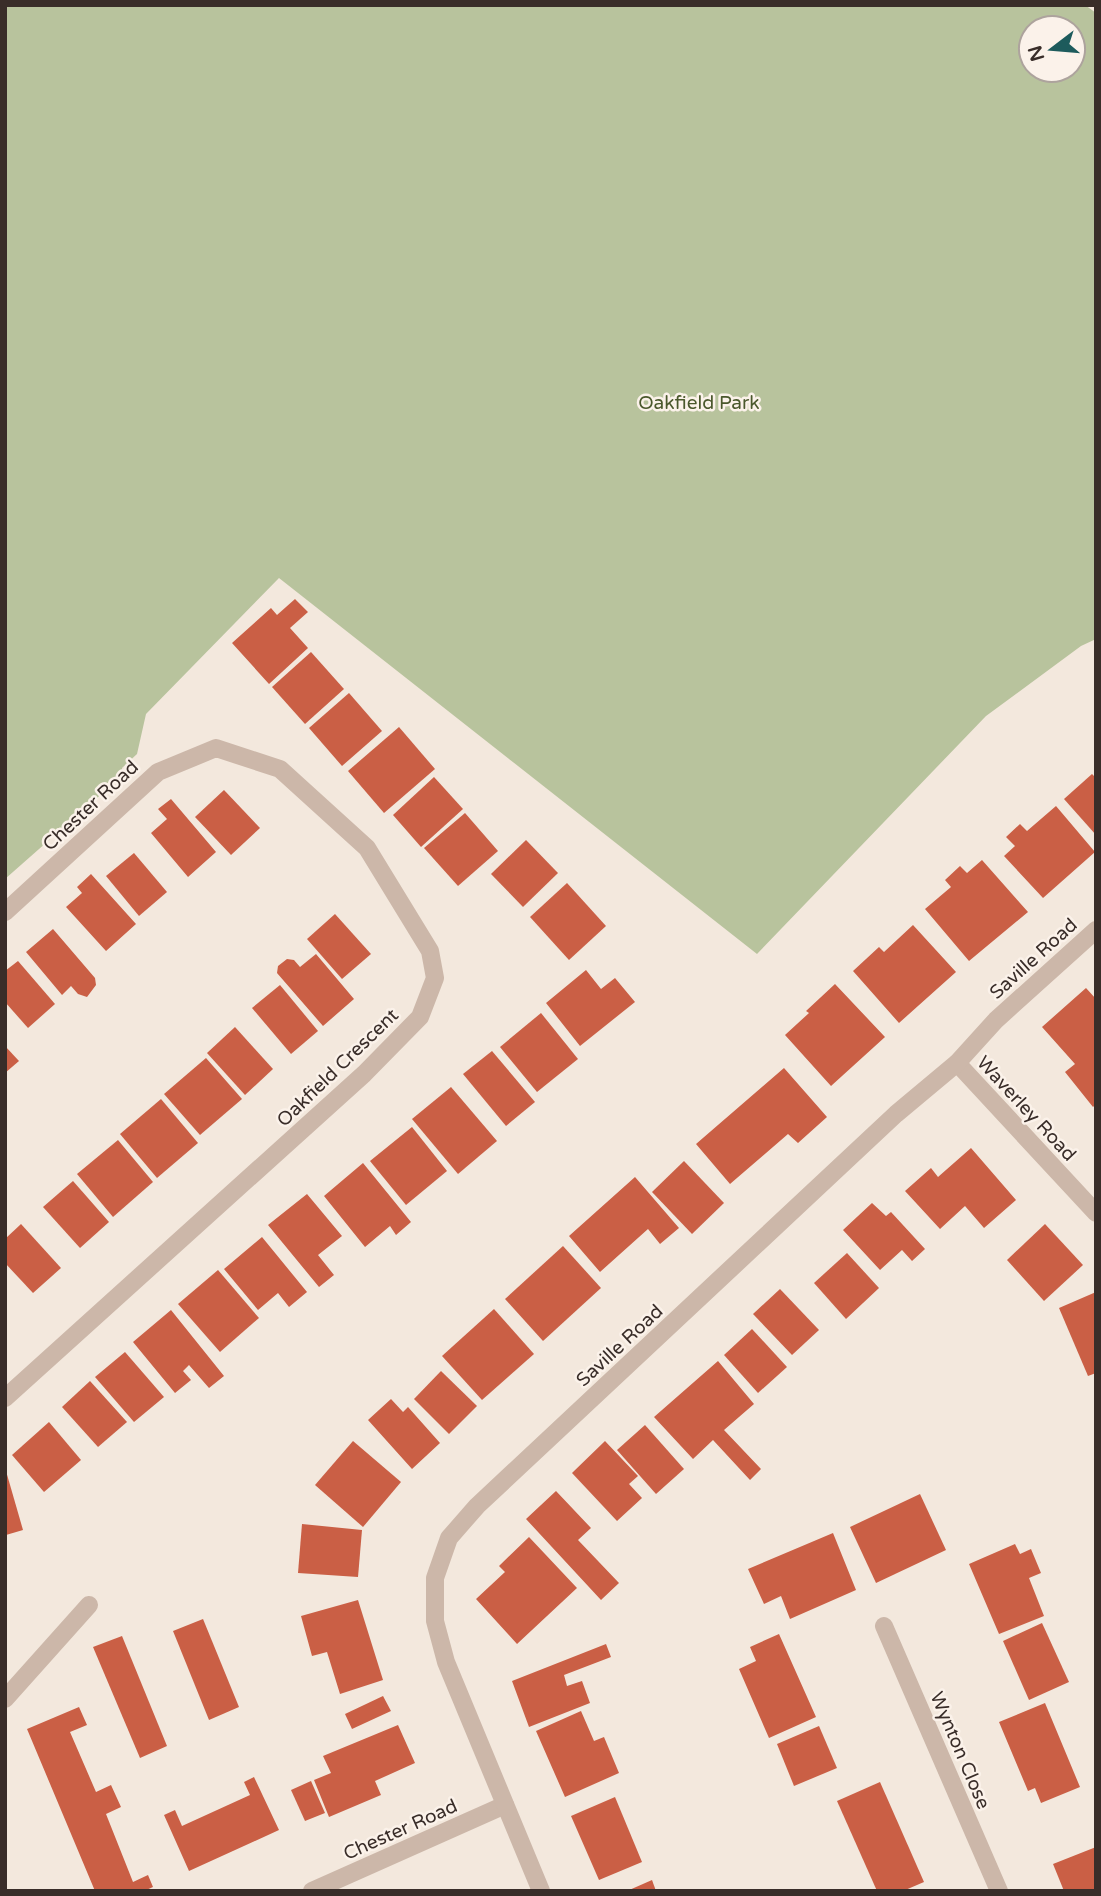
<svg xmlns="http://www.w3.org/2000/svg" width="1101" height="1896" font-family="'Varela Round',sans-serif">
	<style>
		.green { fill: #b8c39d; fill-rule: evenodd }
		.building { fill: #ca5f45 }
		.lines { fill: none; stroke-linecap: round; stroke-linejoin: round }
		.service { stroke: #ccb7a9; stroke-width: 18 }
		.minor { stroke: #ccb7a9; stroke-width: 18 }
		.labels { text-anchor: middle; stroke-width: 5; stroke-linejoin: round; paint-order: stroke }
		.park-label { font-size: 19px; fill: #4a582c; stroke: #fbf2ea }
		.street-label { font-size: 19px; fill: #392d29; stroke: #fbf2ea }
	</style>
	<rect width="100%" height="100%" fill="#f3e8dd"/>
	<!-- green -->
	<path class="green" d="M5,5H1085L1096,13V639L1081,646L986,716L757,954L279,578L146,714L137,754L122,768L123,775L5,879ZM1031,28H1073V70H1031Z"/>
	<!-- building -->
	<g class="building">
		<path d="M295,599L308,612L290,628L308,648L269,684L232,643L271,608L277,615Z"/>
		<path d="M311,652L344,689L305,724L272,687Z"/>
		<path d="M349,693L382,731L342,766L309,728Z"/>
		<path d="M399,727L435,769L384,813L348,771Z"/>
		<path d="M1092,774L1096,778V835L1064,799Z"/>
		<path d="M434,777L463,809L421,847L393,815Z"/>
		<path d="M224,790L260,828L231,855L195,817Z"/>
		<path d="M171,799L216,852L188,877L151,833L167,819L158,809Z"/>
		<path d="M1056,806L1095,852L1043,898L1004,856L1015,846L1006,837L1020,824L1027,831Z"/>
		<path d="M465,813L498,851L458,886L424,848Z"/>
		<path d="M526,840L558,873L523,907L491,874Z"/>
		<path d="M134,853L167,892L139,916L106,876Z"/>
		<path d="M982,860L1028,912L969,961L925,909L951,887L945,880L960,866L967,873Z"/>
		<path d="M91,874L136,924L106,951L66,907L82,893L77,887Z"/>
		<path d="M567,883L606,926L569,960L530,917Z"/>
		<path d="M335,914L371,954L342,979L307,939Z"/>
		<path d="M913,925L956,972L899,1023L853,971L879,947L884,952Z"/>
		<path d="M53,929L95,978L96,985L87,997L78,994L71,986L62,995L26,952Z"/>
		<path d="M316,954L354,999L323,1026L277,973L278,966L287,959L294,960L300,967Z"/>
		<path d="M18,961L55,1004L28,1028L5,1002V971Z"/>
		<path d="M586,970L601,989L615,978L635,1002L580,1046L546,1003Z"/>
		<path d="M835,984L885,1037L831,1086L785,1035L809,1013L806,1011Z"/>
		<path d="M280,985L318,1031L291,1054L252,1008Z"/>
		<path d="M1086,988L1096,999V1104L1093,1107L1065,1072L1075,1064L1042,1027Z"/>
		<path d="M541,1013L578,1059L537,1092L500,1047Z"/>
		<path d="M235,1027L273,1069L245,1095L207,1053Z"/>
		<path d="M5,1046L19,1061L5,1073Z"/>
		<path d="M492,1051L535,1102L506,1126L463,1074Z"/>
		<path d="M206,1058L242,1099L200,1135L164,1094Z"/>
		<path d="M784,1068L827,1117L798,1143L788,1134L730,1184L696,1144Z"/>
		<path d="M451,1087L497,1141L458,1174L412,1119Z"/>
		<path d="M161,1099L198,1143L157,1178L120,1134Z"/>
		<path d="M412,1127L447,1171L406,1205L370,1161Z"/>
		<path d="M118,1140L153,1182L113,1217L77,1174Z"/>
		<path d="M971,1148L1016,1200L984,1228L965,1206L940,1229L905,1191L931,1168L938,1177Z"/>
		<path d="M684,1161L724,1203L692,1234L652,1192Z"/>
		<path d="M363,1163L411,1222L396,1235L390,1226L365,1247L324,1196Z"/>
		<path d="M635,1177L679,1228L660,1244L648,1229L600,1272L569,1236Z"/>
		<path d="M73,1181L109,1222L80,1248L43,1207Z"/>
		<path d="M307,1194L342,1236L318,1255L334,1275L319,1287L268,1225Z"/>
		<path d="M872,1203L886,1216L891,1212L925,1249L912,1261L902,1250L880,1270L843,1230Z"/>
		<path d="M21,1224L61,1268L33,1293L5,1263V1239Z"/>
		<path d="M1045,1224L1083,1265L1044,1301L1007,1260Z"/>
		<path d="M262,1237L307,1292L289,1307L278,1293L258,1310L224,1269Z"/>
		<path d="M563,1246L601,1288L543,1341L505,1299Z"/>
		<path d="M847,1253L879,1288L846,1319L814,1283Z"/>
		<path d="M218,1270L259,1318L220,1352L178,1304Z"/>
		<path d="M780,1289L819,1330L792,1355L753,1314Z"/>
		<path d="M1096,1292V1373L1088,1376L1059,1308Z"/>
		<path d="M494,1309L534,1354L482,1400L442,1356Z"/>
		<path d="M171,1310L224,1376L209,1388L189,1365L183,1371L191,1380L175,1393L133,1342Z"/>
		<path d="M752,1329L787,1367L758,1393L724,1355Z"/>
		<path d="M125,1352L164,1397L134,1422L95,1377Z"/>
		<path d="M718,1361L754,1404L724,1430L761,1469L750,1480L713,1440L693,1459L654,1417Z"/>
		<path d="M441,1371L477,1406L449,1434L414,1399Z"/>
		<path d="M90,1381L127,1422L98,1447L62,1407Z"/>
		<path d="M391,1399L403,1412L408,1407L440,1443L412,1469L368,1420Z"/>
		<path d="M49,1422L81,1460L44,1492L12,1455Z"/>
		<path d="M645,1425L684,1469L656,1494L617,1450Z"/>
		<path d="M353,1441L401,1482L363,1527L315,1485Z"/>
		<path d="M605,1441L638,1476L629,1484L642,1498L617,1521L572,1473Z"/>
		<path d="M6,1471L23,1530L6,1535L5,1471Z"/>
		<path d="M556,1491L591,1528L578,1540L619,1583L601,1600L526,1519Z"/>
		<path d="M920,1494L946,1550L876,1583L850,1527Z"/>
		<path d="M302,1524L362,1530L358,1577L298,1573Z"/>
		<path d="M833,1533L856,1590L790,1619L781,1596L764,1604L748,1569Z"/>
		<path d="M529,1537L577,1588L517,1644L476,1599L505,1572L499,1566Z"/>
		<path d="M1015,1544L1020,1554L1031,1549L1041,1573L1029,1578L1044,1616L999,1634L969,1564Z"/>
		<path d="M358,1600L383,1680L340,1694L327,1652L312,1656L301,1616Z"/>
		<path d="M203,1619L239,1707L209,1720L173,1631Z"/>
		<path d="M1042,1623L1069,1682L1029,1700L1003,1641Z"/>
		<path d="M779,1634L816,1717L769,1738L739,1669L756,1661L750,1647Z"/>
		<path d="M122,1636L167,1746L140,1758L93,1647Z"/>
		<path d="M606,1644L611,1657L564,1675L567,1686L582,1681L590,1703L529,1727L512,1681Z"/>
		<path d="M383,1696L391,1711L352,1729L345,1714Z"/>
		<path d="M1045,1703L1080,1787L1041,1803L1035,1788L1028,1791L999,1722Z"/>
		<path d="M79,1707L87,1725L70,1732L96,1792L111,1785L121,1807L106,1814L133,1882L148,1875L153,1887L144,1891H95L27,1729Z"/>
		<path d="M581,1711L594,1741L604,1737L619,1773L565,1797L536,1731Z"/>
		<path d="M398,1725L415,1763L375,1781L381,1795L329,1817L314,1780L331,1773L323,1756Z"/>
		<path d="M819,1726L837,1768L794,1786L777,1744Z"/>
		<path d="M254,1777L279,1830L189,1871L164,1815L175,1810L182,1826L250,1795L244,1782Z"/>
		<path d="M311,1781L325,1813L305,1821L291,1790Z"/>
		<path d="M880,1782L924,1882L903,1891H877L837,1801Z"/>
		<path d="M615,1797L642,1862L599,1880L571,1816Z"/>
		<path d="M1096,1847V1891H1064L1053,1864Z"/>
		<path d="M652,1880L656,1891H627Z"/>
	</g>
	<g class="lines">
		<!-- service -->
		<path class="service" d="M5,1699L89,1605"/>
		<!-- minor -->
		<g class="minor">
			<path d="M5,912L158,772L216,748L280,769L367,848L430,951L435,978L420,1017L364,1074L5,1398"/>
			<path d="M957,1063L1096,1213"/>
			<path d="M884,1626L999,1891"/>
			<path d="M312,1891L505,1805"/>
			<path d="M541,1891L446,1662L435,1621V1578L449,1538L477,1506L896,1114L957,1063L996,1020L1096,930"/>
		</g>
	</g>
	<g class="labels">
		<!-- park labels -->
		<g class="park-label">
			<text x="699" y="409">Oakfield Park</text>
		</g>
		<!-- street labels -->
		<g class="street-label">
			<text transform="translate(90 805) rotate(-43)" y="7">Chester Road</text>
			<text transform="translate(1033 958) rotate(-42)" y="7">Saville Road</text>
			<text transform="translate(337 1067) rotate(-44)" y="7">Oakfield Crescent</text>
			<text transform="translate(1027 1108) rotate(47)" y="7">Waverley Road</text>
			<text transform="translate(619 1345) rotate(-43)" y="7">Saville Road</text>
			<text transform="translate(961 1750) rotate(67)" y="7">Wynton Close</text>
			<text transform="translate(400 1829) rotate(-24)" y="7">Chester Road</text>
		</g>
	</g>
	<!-- border -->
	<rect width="1101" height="1896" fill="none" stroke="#392d29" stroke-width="14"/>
	<!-- north arrow -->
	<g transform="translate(1052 49) rotate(254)"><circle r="33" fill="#fbf2ea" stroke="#ada39d" stroke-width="2"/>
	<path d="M0-5L12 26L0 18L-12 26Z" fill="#1d5b5c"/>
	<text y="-10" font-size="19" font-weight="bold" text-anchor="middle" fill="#392d29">N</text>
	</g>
</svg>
